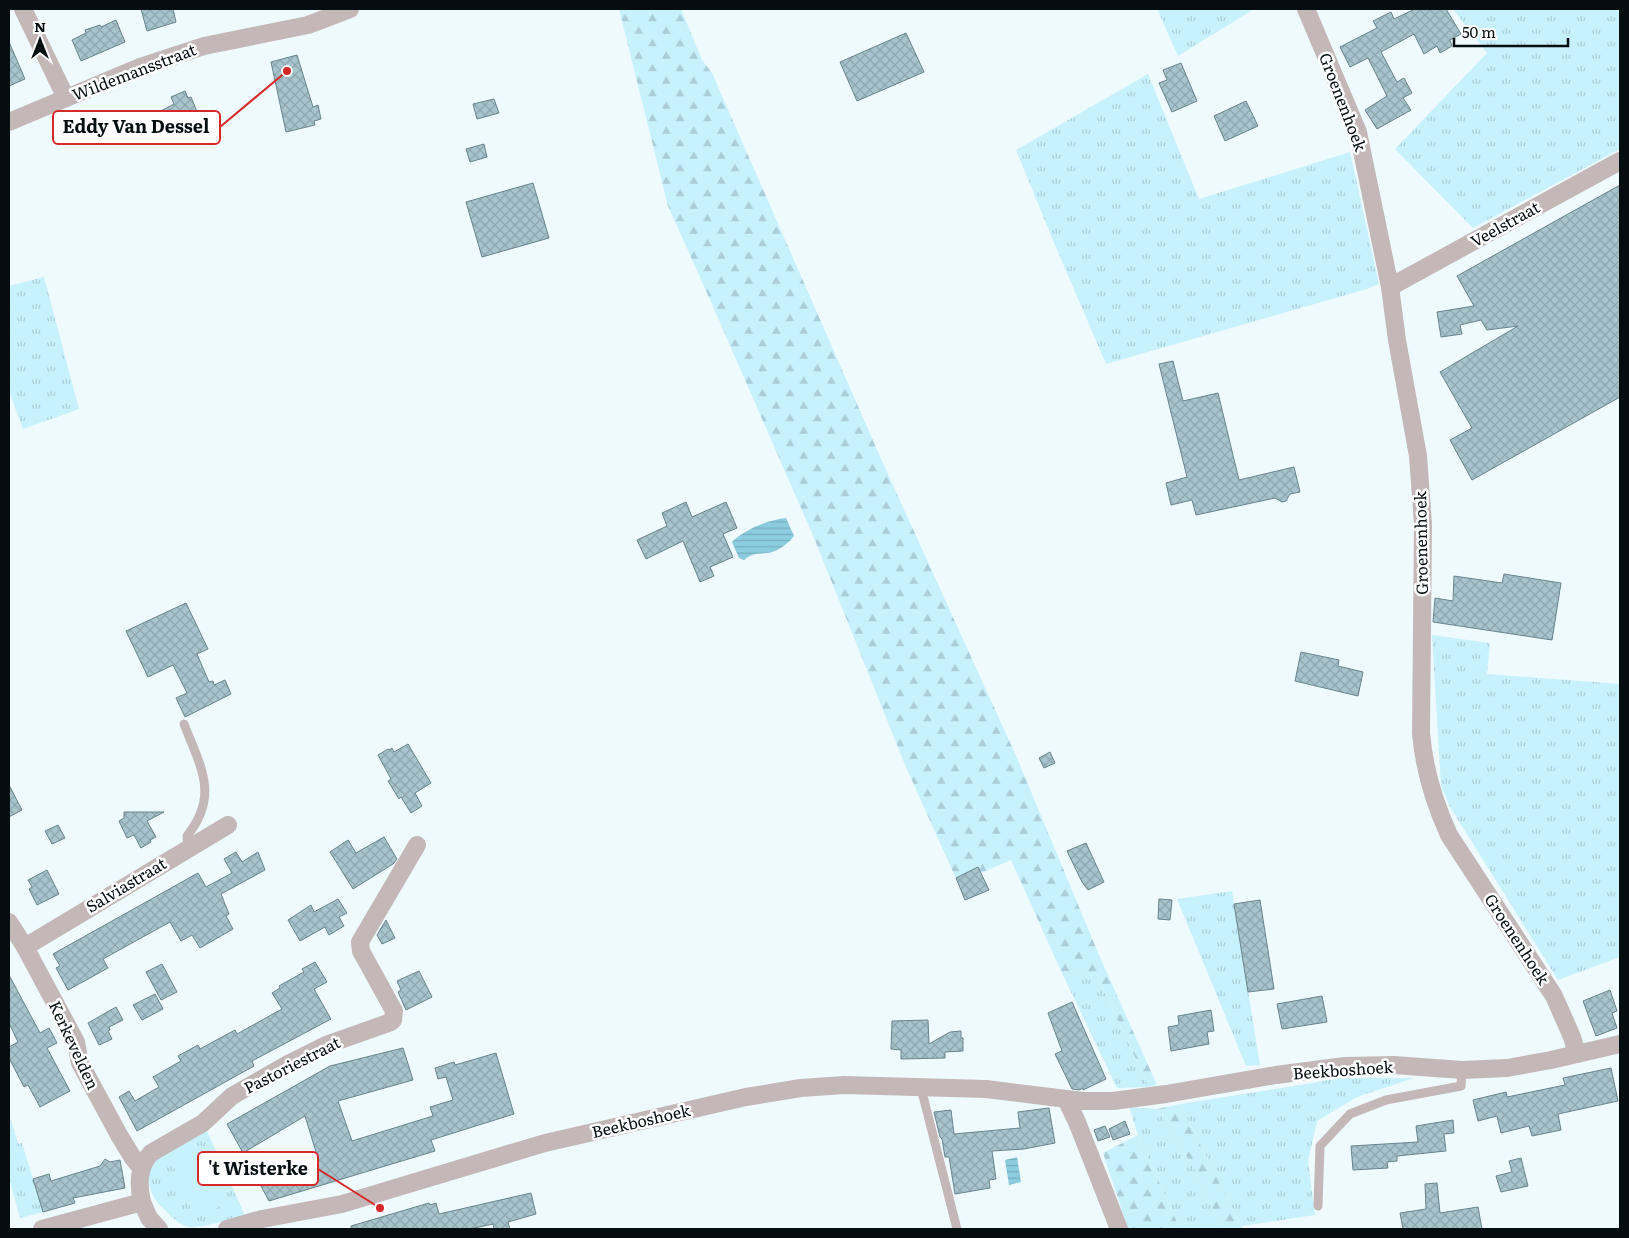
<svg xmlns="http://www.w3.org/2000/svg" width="1629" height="1238" font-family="Literata,serif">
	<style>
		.grass { fill: url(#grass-tufts) }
		.forest { fill: url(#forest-firs) }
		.pitch { fill: #c8f1fe }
		.water { fill: url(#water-rules) }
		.building { fill: url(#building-cross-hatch); stroke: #68848c }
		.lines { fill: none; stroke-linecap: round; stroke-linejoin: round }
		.lane { stroke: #c4b7b7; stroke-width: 9 }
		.street { stroke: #c4b7b7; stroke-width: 18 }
		.labels { text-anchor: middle; stroke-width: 5; stroke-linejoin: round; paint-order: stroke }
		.street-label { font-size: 16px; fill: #040d10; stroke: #fff }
		.leader { fill: none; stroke: #d62828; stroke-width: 2 }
		.callout-dot { fill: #d62828; stroke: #fff; stroke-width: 2 }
		.callout { fill: #fff; stroke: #d62828; stroke-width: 2 }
		.callout-label { font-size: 18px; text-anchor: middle; font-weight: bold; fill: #040d10 }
	</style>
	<defs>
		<pattern id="grass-tufts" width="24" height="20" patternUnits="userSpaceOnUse" patternTransform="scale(1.25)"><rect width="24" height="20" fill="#c8f1fe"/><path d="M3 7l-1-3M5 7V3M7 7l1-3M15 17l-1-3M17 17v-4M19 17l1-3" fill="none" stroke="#aacdd9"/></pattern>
		<pattern id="forest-firs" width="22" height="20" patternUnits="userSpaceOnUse" patternTransform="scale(1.25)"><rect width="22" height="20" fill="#c8f1fe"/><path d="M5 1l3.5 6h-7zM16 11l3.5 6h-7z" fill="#aacdd9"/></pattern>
		<pattern id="water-rules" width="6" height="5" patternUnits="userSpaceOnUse" patternTransform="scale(1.25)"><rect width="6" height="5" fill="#8bccdf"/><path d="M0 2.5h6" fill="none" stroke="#76aebe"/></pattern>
		<pattern id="building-cross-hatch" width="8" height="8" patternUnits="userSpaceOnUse" patternTransform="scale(1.25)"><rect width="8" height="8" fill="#a7c4cd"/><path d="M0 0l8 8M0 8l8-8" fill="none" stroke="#8ea7af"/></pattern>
	</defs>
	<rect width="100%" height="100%" fill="#eefafd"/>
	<!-- grass -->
	<g class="grass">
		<path d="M1157,9H1254L1178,56Z"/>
		<path d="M1453,9H1620V149L1473,228L1395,149L1487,53Z"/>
		<path d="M1148,74L1199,199L1350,152L1379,284L1367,289L1106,364L1055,245L1016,150Z"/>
		<path d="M44,277L79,409L23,429L9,392V286Z"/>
		<path d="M1432,635L1490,643L1487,674L1620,684V957L1558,980L1450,807L1441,786Z"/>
		<path d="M1232,891L1260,1065L1246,1066L1177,899Z"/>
		<path d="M1061,971L1096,974L1149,1087L1117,1088Z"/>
		<path d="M1340,1078H1414L1357,1097L1317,1121L1308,1161L1315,1215L1241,1226L1180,1104L1301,1085Z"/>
		<path d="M1129,1107L1157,1109L1195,1170L1222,1229H1180L1138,1135Z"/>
		<path d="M11,1119L18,1144L22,1143L43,1212L20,1218L9,1178V1120Z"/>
		<path d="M206,1129L245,1215C231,1218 202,1229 189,1227C178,1225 169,1214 162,1207C148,1194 142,1170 159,1157C173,1146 190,1138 206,1129Z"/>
	</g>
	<!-- forest -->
	<g class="forest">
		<path d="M619,9H681L702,60L712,73L882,461L1017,758L1099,955L1157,1085L1149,1087L1096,974L1061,971L1011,860L958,883L905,765L814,538L711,302L668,206Z"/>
		<path d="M1180,1104L1241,1226L1243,1229H1222L1195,1170L1157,1109Z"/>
		<path d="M1138,1135L1180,1229H1128L1103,1153Z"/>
	</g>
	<!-- pitch -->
	<path class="pitch" d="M201,1145L226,1204L195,1217L170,1158Z"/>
	<!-- water -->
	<g class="water">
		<path d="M786,518L794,536C789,543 776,553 767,553C757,554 752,553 744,560L739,558L732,542C745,529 768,520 786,518Z"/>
		<path d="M1017,1157L1021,1182L1009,1185L1005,1160Z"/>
	</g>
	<!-- building -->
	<g class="building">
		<path d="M141,9H173L176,22L147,31Z"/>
		<path d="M1415,9H1446L1461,34L1450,40L1452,46L1440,53L1437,46L1424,54L1414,34L1381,52L1397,82L1404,78L1412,93L1403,98L1411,110L1377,129L1365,110L1387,96L1368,58L1350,67L1340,47L1377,28L1373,21L1391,12L1394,19Z"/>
		<path d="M116,20L125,42L81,61L72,40L86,33L85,30L100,25L101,27Z"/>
		<path d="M906,33L924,72L857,101L840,62Z"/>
		<path d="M9,42L25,79L9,86Z"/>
		<path d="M297,55L313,107L318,105L321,119L314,121L315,125L286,132L271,62Z"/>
		<path d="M1181,63L1197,101L1172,112L1159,83L1167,80L1163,70Z"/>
		<path d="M185,91L188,98L191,97L198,114L182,120L183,123L173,127L171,123L161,128L155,114L174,104L171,97Z"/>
		<path d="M494,99L499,113L477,119L473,104Z"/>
		<path d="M1246,101L1258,126L1225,141L1214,116Z"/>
		<path d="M484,144L487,157L470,162L466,149Z"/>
		<path d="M533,183L549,238L482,257L466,202Z"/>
		<path d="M1620,185V397L1472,480L1450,440L1472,428L1440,372L1518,326L1487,330L1481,320L1460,325L1462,334L1441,337L1437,312L1474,306L1457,276Z"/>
		<path d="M1173,361L1183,401L1218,393L1239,480L1294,467L1300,492L1290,494L1286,501L1282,502L1275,498L1196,515L1192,500L1171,505L1166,483L1187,477L1159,364Z"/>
		<path d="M686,502L692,517L726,502L737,528L723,534L733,557L710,567L714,576L700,582L683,541L646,559L637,540L667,526L662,513Z"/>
		<path d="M1504,574L1561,583L1552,640L1433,622L1435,598L1453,601L1454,576L1502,583Z"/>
		<path d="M186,603L208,649L197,654L209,682L213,681L214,685L225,680L231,694L185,717L176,698L187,693L173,665L148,677L126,631Z"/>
		<path d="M1301,652L1339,660L1338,666L1363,672L1358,696L1295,681Z"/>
		<path d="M408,744L431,783L415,793L422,806L411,813L401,797L399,799L388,781L391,779L378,755L388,749L389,750L392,748L394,752Z"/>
		<path d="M1050,752L1055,763L1044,768L1039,758Z"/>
		<path d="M9,785L22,810L9,817Z"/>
		<path d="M124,812H164L147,821L156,837L150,840L151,842L141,848L134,835L127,838L119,821L124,818Z"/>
		<path d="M58,825L65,838L52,844L45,831Z"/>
		<path d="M384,837L397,859L393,864L353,889L330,852L348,840L356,853Z"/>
		<path d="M1086,843L1104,882L1088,890L1082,882L1067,851Z"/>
		<path d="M236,852L242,862L258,852L265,870L221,894L229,914L226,916L233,929L200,948L192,935L181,941L170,922L103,959L108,968L68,990L56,968L60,966L53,954L198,873L206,887L232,873L224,859Z"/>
		<path d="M978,867L989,890L965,900L956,878Z"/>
		<path d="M47,870L59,894L37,905L29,889L32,887L28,880Z"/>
		<path d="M338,899L347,913L339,917L344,926L329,935L325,927L300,941L288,920L311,905L314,912Z"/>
		<path d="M1159,899L1172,900L1170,920L1158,919Z"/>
		<path d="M1260,900L1274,989L1248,992L1234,904Z"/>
		<path d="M386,920L395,938L382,944L377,935Z"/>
		<path d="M315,962L327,982L314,989L331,1019L252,1061L254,1066L137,1131L119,1097L129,1091L135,1101L159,1087L153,1077L181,1061L178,1056L198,1045L200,1049L235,1030L237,1034L282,1009L272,993L280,988L279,986L304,972L302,969Z"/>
		<path d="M162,964L177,992L161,1000L146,972Z"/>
		<path d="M419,971L432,997L406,1010L398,992L401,990L397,981Z"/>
		<path d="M9,975L40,1033L49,1028L57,1043L47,1048L70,1091L40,1107L28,1085L24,1087L9,1058V1047L18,1042L9,1023Z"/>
		<path d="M1610,990L1617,1011L1612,1013L1617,1028L1596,1036L1583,1001Z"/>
		<path d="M155,994L163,1009L142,1020L133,1005Z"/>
		<path d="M1322,996L1327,1022L1282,1029L1277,1004Z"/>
		<path d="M1072,1002L1106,1079L1083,1090V1088L1079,1090L1072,1089L1055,1054L1062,1051L1048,1013Z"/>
		<path d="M116,1007L123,1020L109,1027L110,1030L108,1031L112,1039L99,1045L88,1023Z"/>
		<path d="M1211,1010L1214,1031L1207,1032L1209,1044L1171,1051L1168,1027L1179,1025L1178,1016Z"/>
		<path d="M928,1020L929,1044L950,1032L961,1031V1038H963V1051L945,1052V1058L901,1059V1050L891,1049L892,1021Z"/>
		<path d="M403,1048L413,1080L338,1101L352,1141L433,1116L430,1107L453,1100L446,1077L438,1079L435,1068L454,1062L455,1065L496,1053L514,1114L431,1140L435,1151L269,1201L253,1171L316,1152L305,1116L243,1153L227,1124L330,1066Z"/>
		<path d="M1611,1068L1618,1101L1558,1114L1561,1130L1532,1136L1529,1126L1501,1133L1497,1116L1478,1121L1473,1100L1506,1092L1507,1097L1565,1085L1563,1078Z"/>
		<path d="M1049,1108L1055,1143L1024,1149L992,1151L996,1179L989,1180L990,1188L955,1194L949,1157H945L942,1139L940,1137L934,1112L951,1110L954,1134L1020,1128L1018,1112Z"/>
		<path d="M1453,1120L1454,1133L1444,1134L1446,1151L1397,1156V1161L1387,1162L1388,1168L1353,1170L1351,1146L1418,1142L1416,1126Z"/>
		<path d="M1125,1121L1130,1134L1113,1140L1109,1129Z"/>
		<path d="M1105,1126L1110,1137L1098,1141L1094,1130Z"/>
		<path d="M1521,1158L1528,1186L1501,1192L1496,1176L1512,1172L1509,1161Z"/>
		<path d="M105,1159L110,1162L120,1160L125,1188L73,1198L75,1203L43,1212L33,1179L49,1174L51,1181L100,1166Z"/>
		<path d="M1437,1183L1440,1213L1478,1207L1482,1229H1403L1400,1213L1426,1209L1425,1184Z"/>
		<path d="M531,1193L536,1214L508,1222L510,1229H494L493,1224L470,1229H351V1226L429,1203L430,1205L436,1203L439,1214Z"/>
	</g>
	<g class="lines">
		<!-- lane -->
		<g class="lane">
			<path d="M184,724C200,766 220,795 187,836L188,848"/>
			<path d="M921,1088L957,1229"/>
			<path d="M1318,1206L1320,1146L1350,1114L1386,1100L1461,1086L1462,1070"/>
		</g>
		<!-- street -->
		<g class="street">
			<path d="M23,9L66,98"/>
			<path d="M1306,9L1358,132L1390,287L1397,340L1418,456L1423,524L1421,733C1424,770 1434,802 1449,835L1554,996L1572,1037L1577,1054"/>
			<path d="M9,122L140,67L204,46L308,25L350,9"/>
			<path d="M1390,287L1620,161"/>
			<path d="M9,922L25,947L76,1042L80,1063L119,1135L133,1158L141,1168"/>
			<path d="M25,947L228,825"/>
			<path d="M1066,1099L1077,1122L1119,1229"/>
			<path d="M142,1202C138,1184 138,1167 151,1153L203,1123L232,1096L288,1064L326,1045L391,1022L393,1020L394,1011L361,951L360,942L417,845"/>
			<path d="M42,1229L142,1202L149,1218L159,1229"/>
			<path d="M227,1229L262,1219L342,1204L545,1143L746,1097L801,1088L844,1085L986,1089L1083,1101H1113L1166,1094L1276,1075L1345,1066L1394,1065L1462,1070L1507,1068L1551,1060L1620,1044"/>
		</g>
	</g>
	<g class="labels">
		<!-- street labels -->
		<g class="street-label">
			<text transform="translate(134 72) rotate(-21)" y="6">Wildemansstraat</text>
			<text transform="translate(1343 102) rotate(69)" y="6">Groenenhoek</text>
			<text transform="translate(1505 224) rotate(-29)" y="6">Veelstraat</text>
			<text transform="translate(1421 543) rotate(-91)" y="6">Groenenhoek</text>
			<text transform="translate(126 885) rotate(-31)" y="6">Salviastraat</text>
			<text transform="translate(1517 939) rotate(57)" y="6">Groenenhoek</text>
			<text transform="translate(74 1045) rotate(65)" y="6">Kerkevelden</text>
			<text transform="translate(292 1065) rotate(-27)" y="6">Pastoriestraat</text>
			<text transform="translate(1343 1070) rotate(-4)" y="6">Beekboshoek</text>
			<text transform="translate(641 1121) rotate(-13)" y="6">Beekboshoek</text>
		</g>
	</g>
	<!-- callouts -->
	<path class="leader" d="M287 71L220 127M380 1208L318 1169"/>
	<g class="callout-dot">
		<circle cx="287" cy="71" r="5"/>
		<circle cx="380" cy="1208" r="5"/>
	</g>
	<g class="callout">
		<rect x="53" y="111" width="167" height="33" rx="5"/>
		<rect x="198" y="1152" width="120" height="33" rx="5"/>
	</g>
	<g class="callout-label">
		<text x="136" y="133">Eddy Van Dessel</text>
		<text x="258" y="1175">'t Wisterke</text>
	</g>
	<!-- border -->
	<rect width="1629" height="1238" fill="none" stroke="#040d10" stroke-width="20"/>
	<!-- north arrow -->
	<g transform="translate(40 40)" stroke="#ffffff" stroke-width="4" paint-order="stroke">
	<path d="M0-4L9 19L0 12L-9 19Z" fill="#040d10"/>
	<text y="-8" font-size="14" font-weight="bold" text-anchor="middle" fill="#040d10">N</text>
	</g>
	<!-- scale -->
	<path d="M1454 38v8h114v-8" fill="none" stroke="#040d10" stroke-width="2.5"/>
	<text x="1462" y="38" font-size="15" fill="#040d10" stroke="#ffffff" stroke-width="4" paint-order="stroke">50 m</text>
</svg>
